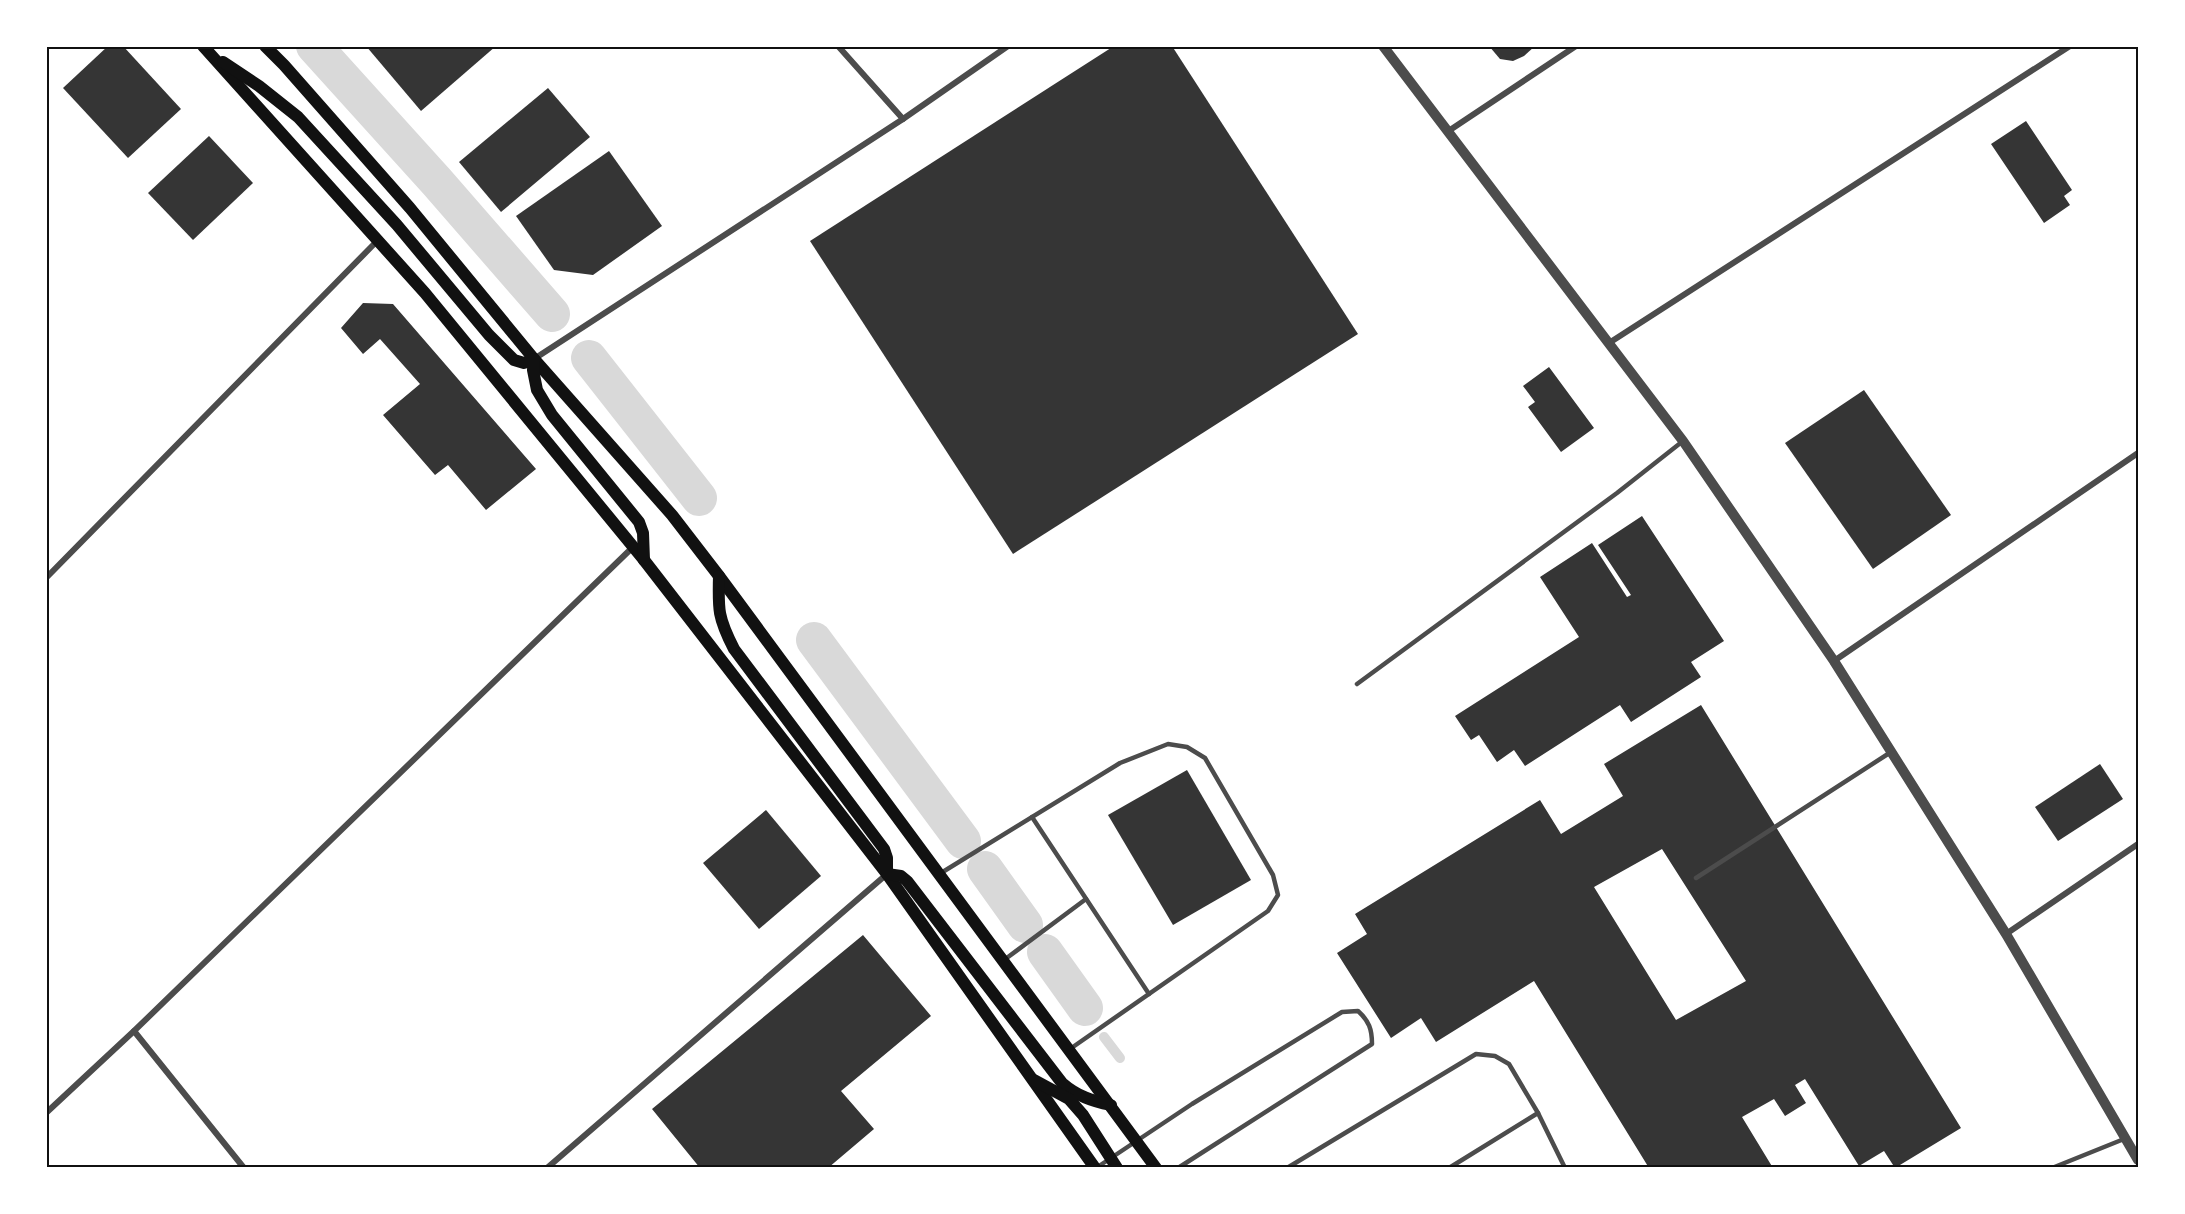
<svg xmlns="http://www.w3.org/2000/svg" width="2185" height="1214" font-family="'DM Sans',sans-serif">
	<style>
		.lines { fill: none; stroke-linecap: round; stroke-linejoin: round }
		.stream { stroke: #d9d9d9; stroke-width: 10 }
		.canal { stroke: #d9d9d9; stroke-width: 36 }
		.building { fill: #353535; fill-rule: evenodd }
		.service { stroke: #4c4c4c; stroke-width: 4.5 }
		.minor { stroke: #4c4c4c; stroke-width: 6 }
		.tertiary { stroke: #4c4c4c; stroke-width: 10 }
		.secondary { stroke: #111; stroke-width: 12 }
		.neatline { fill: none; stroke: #111; stroke-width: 2 }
	</style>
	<rect width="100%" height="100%" fill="#fff"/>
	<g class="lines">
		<!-- stream -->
		<path class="stream" d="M1104,1037L1120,1058"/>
		<!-- canal -->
		<g class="canal">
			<path d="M314,46L437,182L552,314"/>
			<path d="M589,358L699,498"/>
			<path d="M814,640L963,841"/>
			<path d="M985,869L1025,925"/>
			<path d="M1045,952L1085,1008"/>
		</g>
	</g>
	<!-- building -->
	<g class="building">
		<path d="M108,46H123L181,109L128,158L63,88Z"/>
		<path d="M366,46H496L421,111Z"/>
		<path d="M1114,46H1172L1358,334L1013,554L810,241Z"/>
		<path d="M1489,46H1535L1524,56L1513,61L1500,59Z"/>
		<path d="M548,88L590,137L501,212L459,162Z"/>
		<path d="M2026,121L2072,190L2064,196L2070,205L2044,223L1991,144Z"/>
		<path d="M209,136L253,183L193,240L148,193Z"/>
		<path d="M609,151L662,226L593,275L554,270L516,216Z"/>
		<path d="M363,303L393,304L536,469L486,510L448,465L435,475L383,415L420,384L380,339L363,354L341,328Z"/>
		<path d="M1549,367L1594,428L1561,452L1528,407L1535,402L1523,386Z"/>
		<path d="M1864,390L1951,515L1873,569L1785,443Z"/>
		<path d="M1642,516L1724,641L1691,662L1701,677L1631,722L1620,705L1525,766L1514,750L1497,762L1479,735L1471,740L1455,716L1579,637L1540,577L1592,543L1627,597L1631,595L1598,545Z"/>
		<path d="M1701,705L1961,1128L1895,1168L1884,1151L1859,1166L1805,1079L1795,1085L1806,1103L1785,1116L1774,1099L1742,1117L1773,1168H1649L1534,981L1436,1042L1421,1018L1391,1038L1337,953L1367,934L1355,914L1540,800L1561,834L1623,796L1604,764ZM1662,849L1746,981L1676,1020L1594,887Z"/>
		<path d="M2100,764L2123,799L2058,841L2035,807Z"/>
		<path d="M1187,770L1251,880L1173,925L1108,815Z"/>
		<path d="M766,810L821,876L759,929L703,863Z"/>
		<path d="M863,935L931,1016L841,1091L874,1129L828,1168H700L652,1109Z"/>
	</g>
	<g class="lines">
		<!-- service -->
		<g class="service">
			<path d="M1357,684L1617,493L1683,441"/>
			<path d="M1032,817L1149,994"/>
			<path d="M941,873L1120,763L1168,744L1187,747L1205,758L1273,875L1278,895L1268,911L1070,1049"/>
			<path d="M1696,878L1891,752"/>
			<path d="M1004,960L1086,899"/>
			<path d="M1096,1168L1192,1104L1342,1012L1358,1011C1369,1021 1372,1029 1372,1044L1178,1168"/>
			<path d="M1287,1168L1476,1054L1495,1056L1509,1064L1538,1113L1565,1168"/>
			<path d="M1449,1168L1538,1113"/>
			<path d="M2052,1168L2124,1139"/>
		</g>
		<!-- minor -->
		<g class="minor">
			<path d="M838,46L903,119"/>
			<path d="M1447,132L1576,46"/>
			<path d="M1609,343L2070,46"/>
			<path d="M534,359L903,119L1008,46"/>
			<path d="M46,578L378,240"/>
			<path d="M1834,661L2138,453"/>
			<path d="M2006,934L2138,844"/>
			<path d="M134,1031L244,1168"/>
			<path d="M46,1113L134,1031L633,547"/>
			<path d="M547,1168L887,874"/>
		</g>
		<!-- tertiary -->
		<path class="tertiary" d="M1383,46L1683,441L1834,661L2006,934L2138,1160"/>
		<!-- secondary -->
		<g class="secondary">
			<path d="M203,46L425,293L644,560L887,874L1095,1168"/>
			<path d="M265,46L284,65L410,208L534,359L672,515L719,576L1156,1168"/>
			<path d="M223,62L259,86L298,117L397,225L489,335L514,360L524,363L534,359L533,370L537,390L552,415L639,522L643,533L644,560"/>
			<path d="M719,576C718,610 718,618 734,649L884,849L887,858V874L901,876L907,881L1062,1083C1077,1096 1092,1101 1111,1105"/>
			<path d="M1034,1080L1069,1099L1083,1115L1117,1168"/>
		</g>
	</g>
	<!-- border -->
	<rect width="2185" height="1214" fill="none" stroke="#ffffff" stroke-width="96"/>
	<rect x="48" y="48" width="2089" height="1118" class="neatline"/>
</svg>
